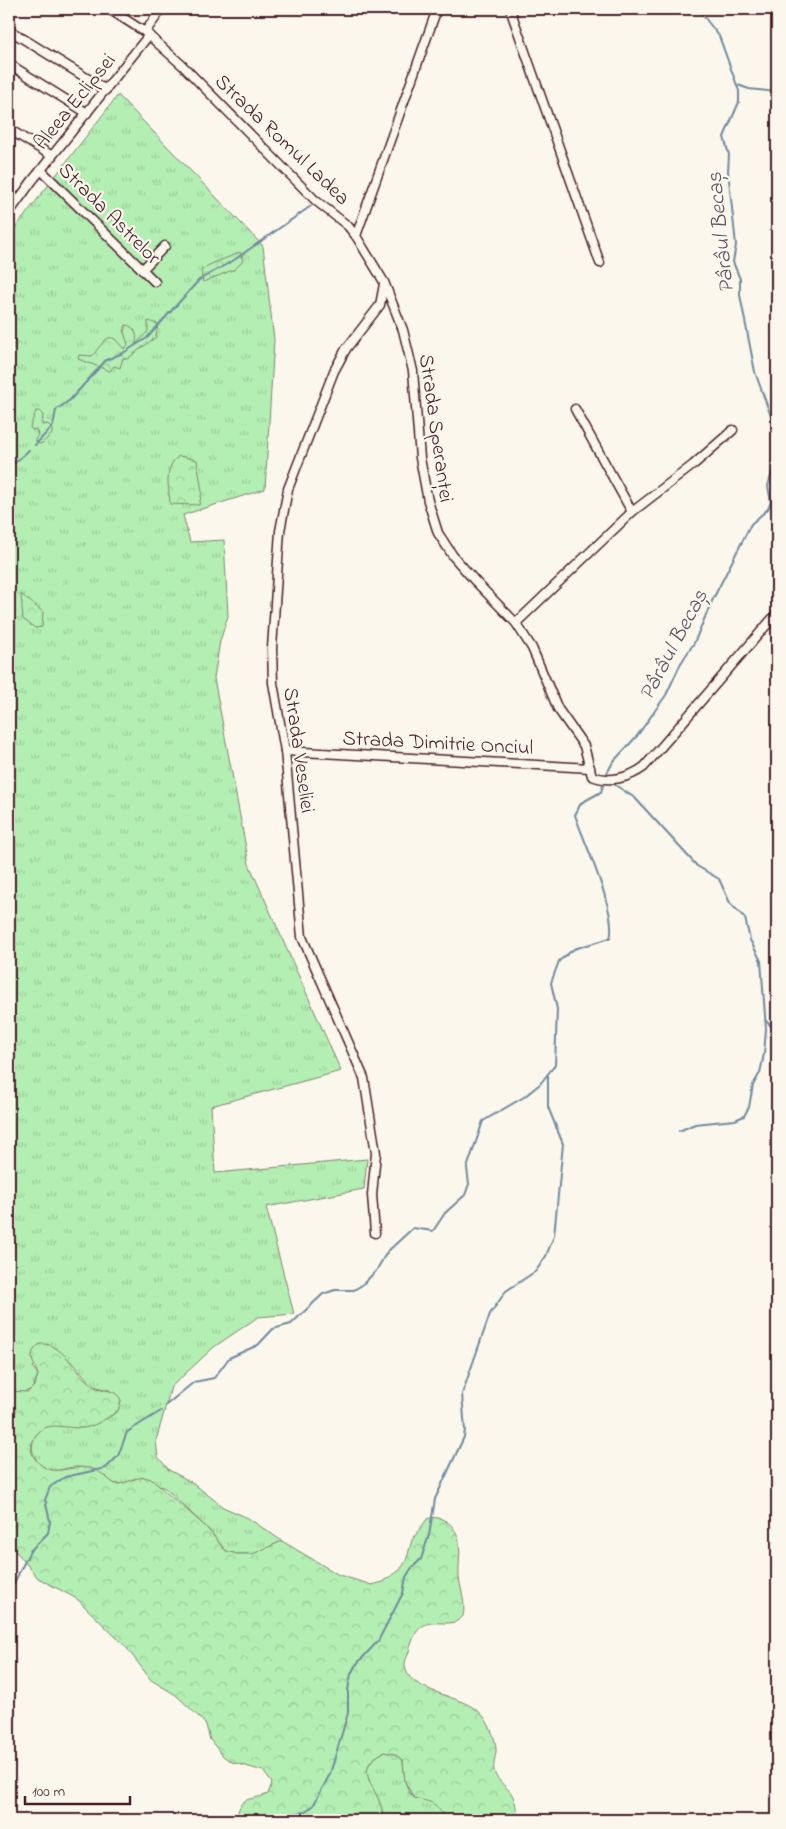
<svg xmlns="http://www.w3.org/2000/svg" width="786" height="1829" font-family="'Indie Flower',sans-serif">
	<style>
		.grass { fill: url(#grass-tufts); stroke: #7e866f }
		.forest { fill: url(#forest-crowns); stroke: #7e866f }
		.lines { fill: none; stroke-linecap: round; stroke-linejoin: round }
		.stream { stroke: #6f8a9d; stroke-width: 2 }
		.minor-casing { stroke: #4a1f2b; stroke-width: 11 }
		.minor { stroke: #fbf7ec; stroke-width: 8 }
		.labels { text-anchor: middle; stroke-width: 4.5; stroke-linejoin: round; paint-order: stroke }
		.street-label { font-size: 21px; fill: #4a1f2b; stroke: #fbf7ec }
		.water-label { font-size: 22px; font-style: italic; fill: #5d5564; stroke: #fbf7ec }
	</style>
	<defs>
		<pattern id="grass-tufts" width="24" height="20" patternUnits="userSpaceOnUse" patternTransform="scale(1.25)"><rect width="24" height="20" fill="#b3eeb3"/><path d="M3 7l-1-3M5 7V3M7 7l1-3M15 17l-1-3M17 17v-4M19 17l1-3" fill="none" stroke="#9bcc9a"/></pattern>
		<pattern id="forest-crowns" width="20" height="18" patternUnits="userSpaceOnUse" patternTransform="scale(1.25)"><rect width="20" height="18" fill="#b3eeb3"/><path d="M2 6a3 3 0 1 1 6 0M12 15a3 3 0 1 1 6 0" fill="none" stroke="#9bcc9a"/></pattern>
	</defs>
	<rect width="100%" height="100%" fill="#fbf7ec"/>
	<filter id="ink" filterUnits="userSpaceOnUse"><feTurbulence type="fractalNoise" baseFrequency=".02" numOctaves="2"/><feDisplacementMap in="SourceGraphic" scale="10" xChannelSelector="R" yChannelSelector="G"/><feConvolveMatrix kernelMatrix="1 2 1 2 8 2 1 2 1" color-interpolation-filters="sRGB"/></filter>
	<g filter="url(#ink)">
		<!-- grass -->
		<g class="grass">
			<path d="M118,95L263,246L274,340L265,489L183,515L190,542L224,540L228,616L220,641L214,678L249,864L341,1071L211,1106L215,1173L367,1159L364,1189L266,1207L294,1314L258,1317L214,1347L171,1387L156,1441L158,1457L169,1470L193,1483L223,1507L248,1518L282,1541L253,1554H237L226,1551L209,1530L165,1488L135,1478L126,1483L115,1484C102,1476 93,1468 77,1467C62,1467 55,1476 41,1465C27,1454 30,1431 49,1426C59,1423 69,1427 80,1428C87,1429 112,1417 117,1411C120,1408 120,1403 121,1400L109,1390L93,1386L75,1365L55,1348L33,1367L38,1375L32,1389L22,1393L9,1391V364L15,339L9,332V236Z"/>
			<path d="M384,1752L395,1754L403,1761L405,1782L410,1794L435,1803L447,1820H382C387,1793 345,1772 384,1752Z"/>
		</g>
		<!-- forest -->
		<g class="forest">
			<path d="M240,252L243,261L235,269L203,282L201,271C209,262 228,259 240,252Z"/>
			<path d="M148,321L158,324L156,337L127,359L123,358L120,368L114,366L110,371L78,359L79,355L92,356C98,351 106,331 116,340C119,343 121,346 124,349L128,345L124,332L126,325C137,327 137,337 136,344L148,331Z"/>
			<path d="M36,411H40L43,416L42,425L48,424L52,428V434L41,444L37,443L35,439L38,435L36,429L32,430L30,427Z"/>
			<path d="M179,456L197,460L202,492L199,505L170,504C169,487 163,467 179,456Z"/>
			<path d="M21,594L43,612L42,627L35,628L23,619Z"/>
			<path d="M40,1344C60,1342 73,1367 85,1379C89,1382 93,1387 98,1388C108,1392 115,1389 121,1400L118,1411C110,1416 97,1425 88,1427C69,1432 43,1415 33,1441C30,1448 31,1454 36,1460C52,1480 69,1464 89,1468C99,1469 107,1479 115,1484C128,1485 138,1473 151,1479L205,1526L226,1551L237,1554H253L282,1541L339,1575L372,1585L383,1582L400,1570L406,1561L412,1540L427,1519C442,1513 458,1527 459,1543C461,1554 458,1566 459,1578C461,1591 466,1602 463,1616C452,1630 434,1617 421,1627C414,1633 412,1642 409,1651C408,1656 405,1659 405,1665C406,1694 466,1693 484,1717C490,1726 497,1741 496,1752C495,1758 493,1765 494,1771C497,1783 511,1788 514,1799C517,1806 515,1813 520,1820H447C432,1801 438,1804 414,1798L405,1782L403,1761L395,1754L384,1752C345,1771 387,1793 382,1820H236C241,1794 247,1802 268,1794L272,1783L263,1771L232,1762L223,1756L210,1740L206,1725L199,1717L176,1695L151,1680L126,1647L77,1599L38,1578L9,1543V1391L28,1392L35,1385L38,1375C35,1363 25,1355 40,1344Z"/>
		</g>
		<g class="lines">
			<!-- stream -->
			<g class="stream">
				<path d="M738,85L749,89L777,92"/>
				<path d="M35,445L53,426L56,410L70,400L106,360L123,353L147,338L199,280L234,260L311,206"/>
				<path d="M9,468L29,450"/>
				<path d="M606,775L613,762L637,736L666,695L681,663L694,643L712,601L751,524L768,509L771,502L768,486L773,469V422L755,372L740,295V279L733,262L736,245L728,171L729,155L724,137L739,102V91L719,36L698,9"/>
				<path d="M612,783L635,798L697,866L719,879L730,903L745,918L750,940L761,961L766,1029L764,1054L760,1073L753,1085L749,1107L744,1116L735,1120L695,1124L679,1131"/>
				<path d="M765,1020L777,1032"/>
				<path d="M166,1405L194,1382L214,1378L229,1358L258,1345L273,1329L291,1324L323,1294L335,1290H354L362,1285L376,1271L387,1252L413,1228L433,1231L445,1213L465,1195L469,1184L467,1168L483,1121L524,1097L540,1084L555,1065L557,1009L551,983L559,961L574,949L610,938C618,914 584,842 575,815L581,803L601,792L604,782"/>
				<path d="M9,1593L30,1551L48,1533L50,1521L45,1500L50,1487L65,1477L106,1468L118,1456L127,1432L161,1411"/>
				<path d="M281,1820L288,1815L304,1812L313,1806L330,1774L348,1713V1690L351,1674L355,1666L378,1641L403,1593L406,1577L411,1569L421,1559L429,1535L435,1499L464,1437L465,1430L462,1394L490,1314L506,1291L536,1271L546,1256L554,1236L563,1144L548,1107V1076"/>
			</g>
			<defs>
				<g id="minor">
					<path d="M109,9L145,32L182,65L315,200L348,226L356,236L384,282L403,330L413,371L420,458L428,501L438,533L453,556L475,581L516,623L532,648L558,709L584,746L592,776C609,783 629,778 644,767L777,613"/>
					<path d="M510,9L600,263"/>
					<path d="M9,30L106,90"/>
					<path d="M145,32L162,9"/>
					<path d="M9,64L87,113"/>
					<path d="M9,129L52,156"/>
					<path d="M41,170L155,282"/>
					<path d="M9,213L32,181L149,35"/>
					<path d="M356,236L437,9"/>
					<path d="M142,270L165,246"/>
					<path d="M575,409L632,512"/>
					<path d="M516,623L632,512L693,465L733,430"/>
					<path d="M285,751L590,768"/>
					<path d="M375,1233L372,1195L376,1153L364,1078L302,937L285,751L273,683L272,648L280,531L288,489L334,371L346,349L380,305L384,284"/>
				</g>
			</defs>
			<!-- minor casing -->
			<use href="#minor" class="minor-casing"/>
			<!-- minor -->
			<use href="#minor" class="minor"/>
		</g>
	</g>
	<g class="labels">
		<!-- street labels -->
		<g class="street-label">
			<text transform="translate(74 101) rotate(-51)" y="7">Aleea Eclipsei</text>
			<text transform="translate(283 139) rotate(44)" y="7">Strada Romul Ladea</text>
			<text transform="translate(110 213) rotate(45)" y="7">Strada Astrelor</text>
			<text transform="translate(437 428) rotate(82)" y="7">Strada Speranței</text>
			<text transform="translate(438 742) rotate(3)" y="7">Strada Dimitrie Onciul</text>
			<text transform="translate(300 750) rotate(82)" y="7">Strada Veseliei</text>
		</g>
		<!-- water labels -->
		<g class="water-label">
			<text transform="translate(719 233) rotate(-96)" y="8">Pârâul Becaș</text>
			<text transform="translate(672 644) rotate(-62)" y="8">Pârâul Becaș</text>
		</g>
	</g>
	<!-- margin -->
	<rect width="786" height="1829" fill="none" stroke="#fbf7ec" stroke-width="30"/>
	<rect x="15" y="15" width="756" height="1799" fill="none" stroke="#4a1f2b" stroke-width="2" filter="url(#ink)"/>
	<!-- scale -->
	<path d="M25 1796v8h105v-8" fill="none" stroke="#4a1f2b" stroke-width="2.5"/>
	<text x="32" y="1796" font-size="15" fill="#4a1f2b" stroke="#fbf7ec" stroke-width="4" paint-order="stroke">100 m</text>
</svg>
